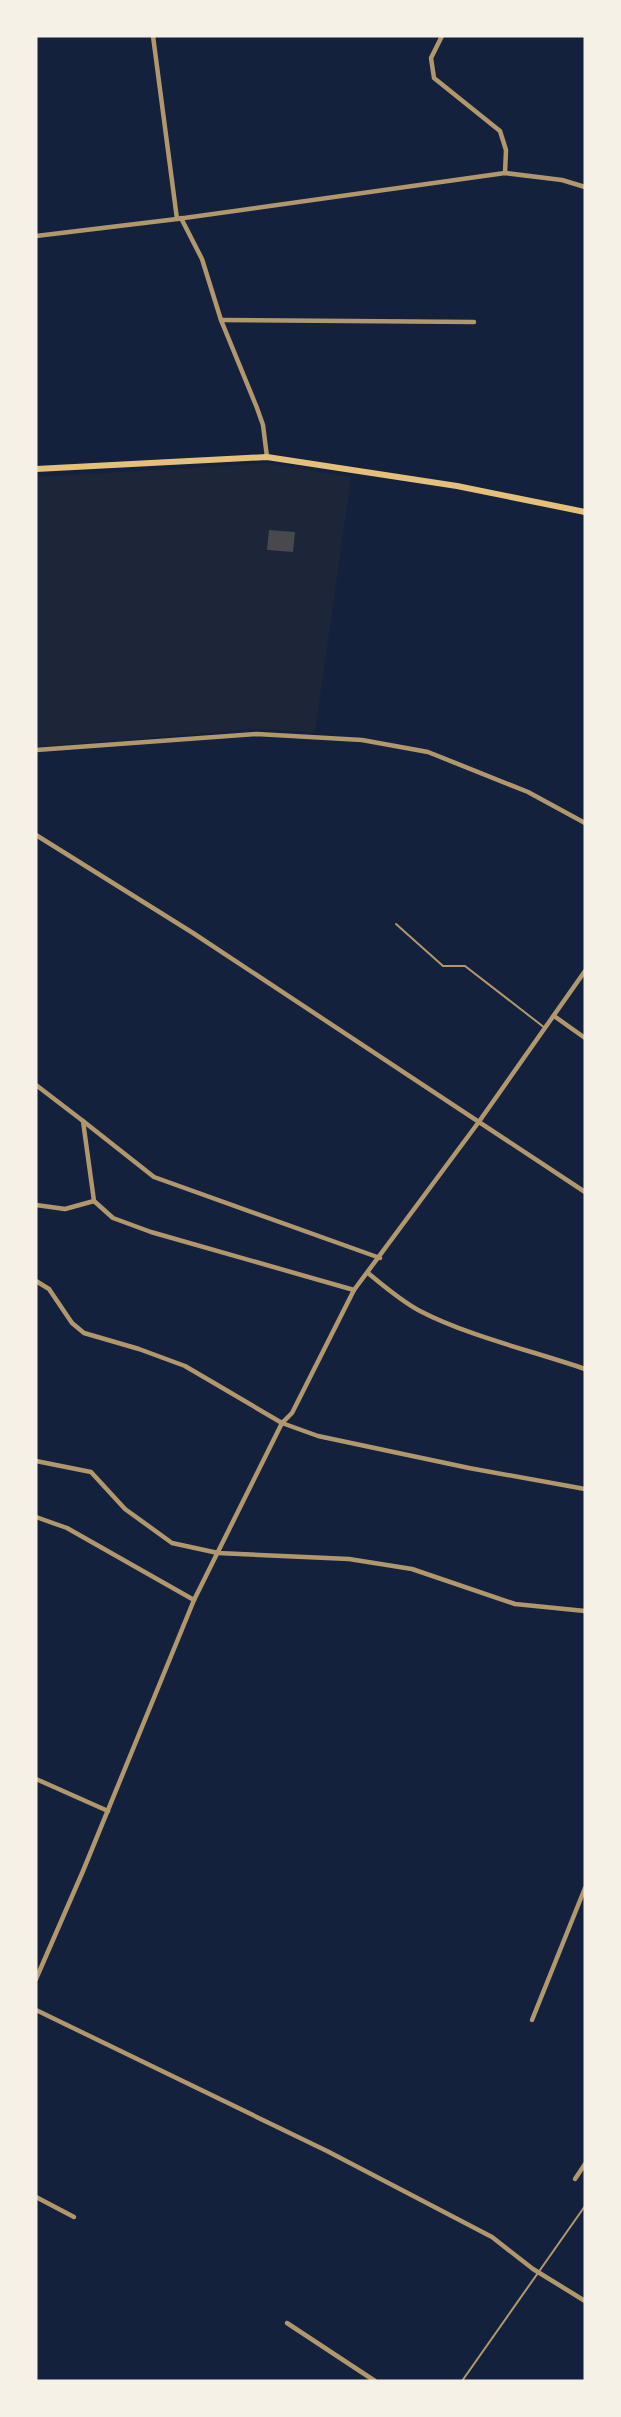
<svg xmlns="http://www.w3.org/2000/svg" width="621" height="2417" font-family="'Roboto Condensed',sans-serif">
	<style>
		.green { fill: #1d2539 }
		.building { fill: #48494c }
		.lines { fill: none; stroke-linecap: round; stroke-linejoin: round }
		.service { stroke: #b1986c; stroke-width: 2 }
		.minor { stroke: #b1986c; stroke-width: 4.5 }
		.secondary { stroke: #e5c07b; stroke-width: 6 }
	</style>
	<rect width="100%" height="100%" fill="#14213d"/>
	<!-- green -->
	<path class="green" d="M267,463L351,477L315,732L257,729L36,747V477Z"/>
	<!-- building -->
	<path class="building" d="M269,530L295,532L293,552L267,550Z"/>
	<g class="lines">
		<!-- service -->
		<g class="service">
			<path d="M396,924L443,966H465L545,1028"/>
			<path d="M462,2381L585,2206"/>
		</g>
		<!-- minor -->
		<g class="minor">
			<path d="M153,36L177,219"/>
			<path d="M442,36L431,58L434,78L500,131L506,150L505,173"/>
			<path d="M181,218L202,259L221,320L257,408L263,425L267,457"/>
			<path d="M36,236L177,219L505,173L562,180L585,187"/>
			<path d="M221,320L474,322"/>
			<path d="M36,750L257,734L362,740L428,752L528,792L585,823"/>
			<path d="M36,835L193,933L585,1192"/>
			<path d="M554,1016L585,1038"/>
			<path d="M36,1085L83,1121L94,1201L113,1218L151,1232L354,1290"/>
			<path d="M83,1121L154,1177L380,1258"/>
			<path d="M36,1205L65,1209L94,1201"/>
			<path d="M368,1273C385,1287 401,1301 420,1311C468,1336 533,1351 585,1369"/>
			<path d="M36,1281L49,1289L72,1323L84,1333L139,1349L185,1366L282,1423L318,1436L469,1468L585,1489"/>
			<path d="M36,1461L91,1472L125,1509L172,1543L218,1553L349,1559L412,1569L515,1604L585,1611"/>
			<path d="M36,1517L67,1528L194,1600"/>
			<path d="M36,1779L108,1811"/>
			<path d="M36,1979L83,1871L194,1600L282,1423L292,1413L354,1290L478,1123L585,971"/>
			<path d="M36,2010L327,2151L492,2237L533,2269L585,2301"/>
			<path d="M532,2020L585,1888"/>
			<path d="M575,2179L585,2164"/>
			<path d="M36,2197L74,2217"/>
			<path d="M287,2323L375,2381"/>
		</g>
		<!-- secondary -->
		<path class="secondary" d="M36,469L267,457L457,486L585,512"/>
	</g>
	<!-- border -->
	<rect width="621" height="2417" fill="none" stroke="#f6f1e7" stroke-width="75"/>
</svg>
